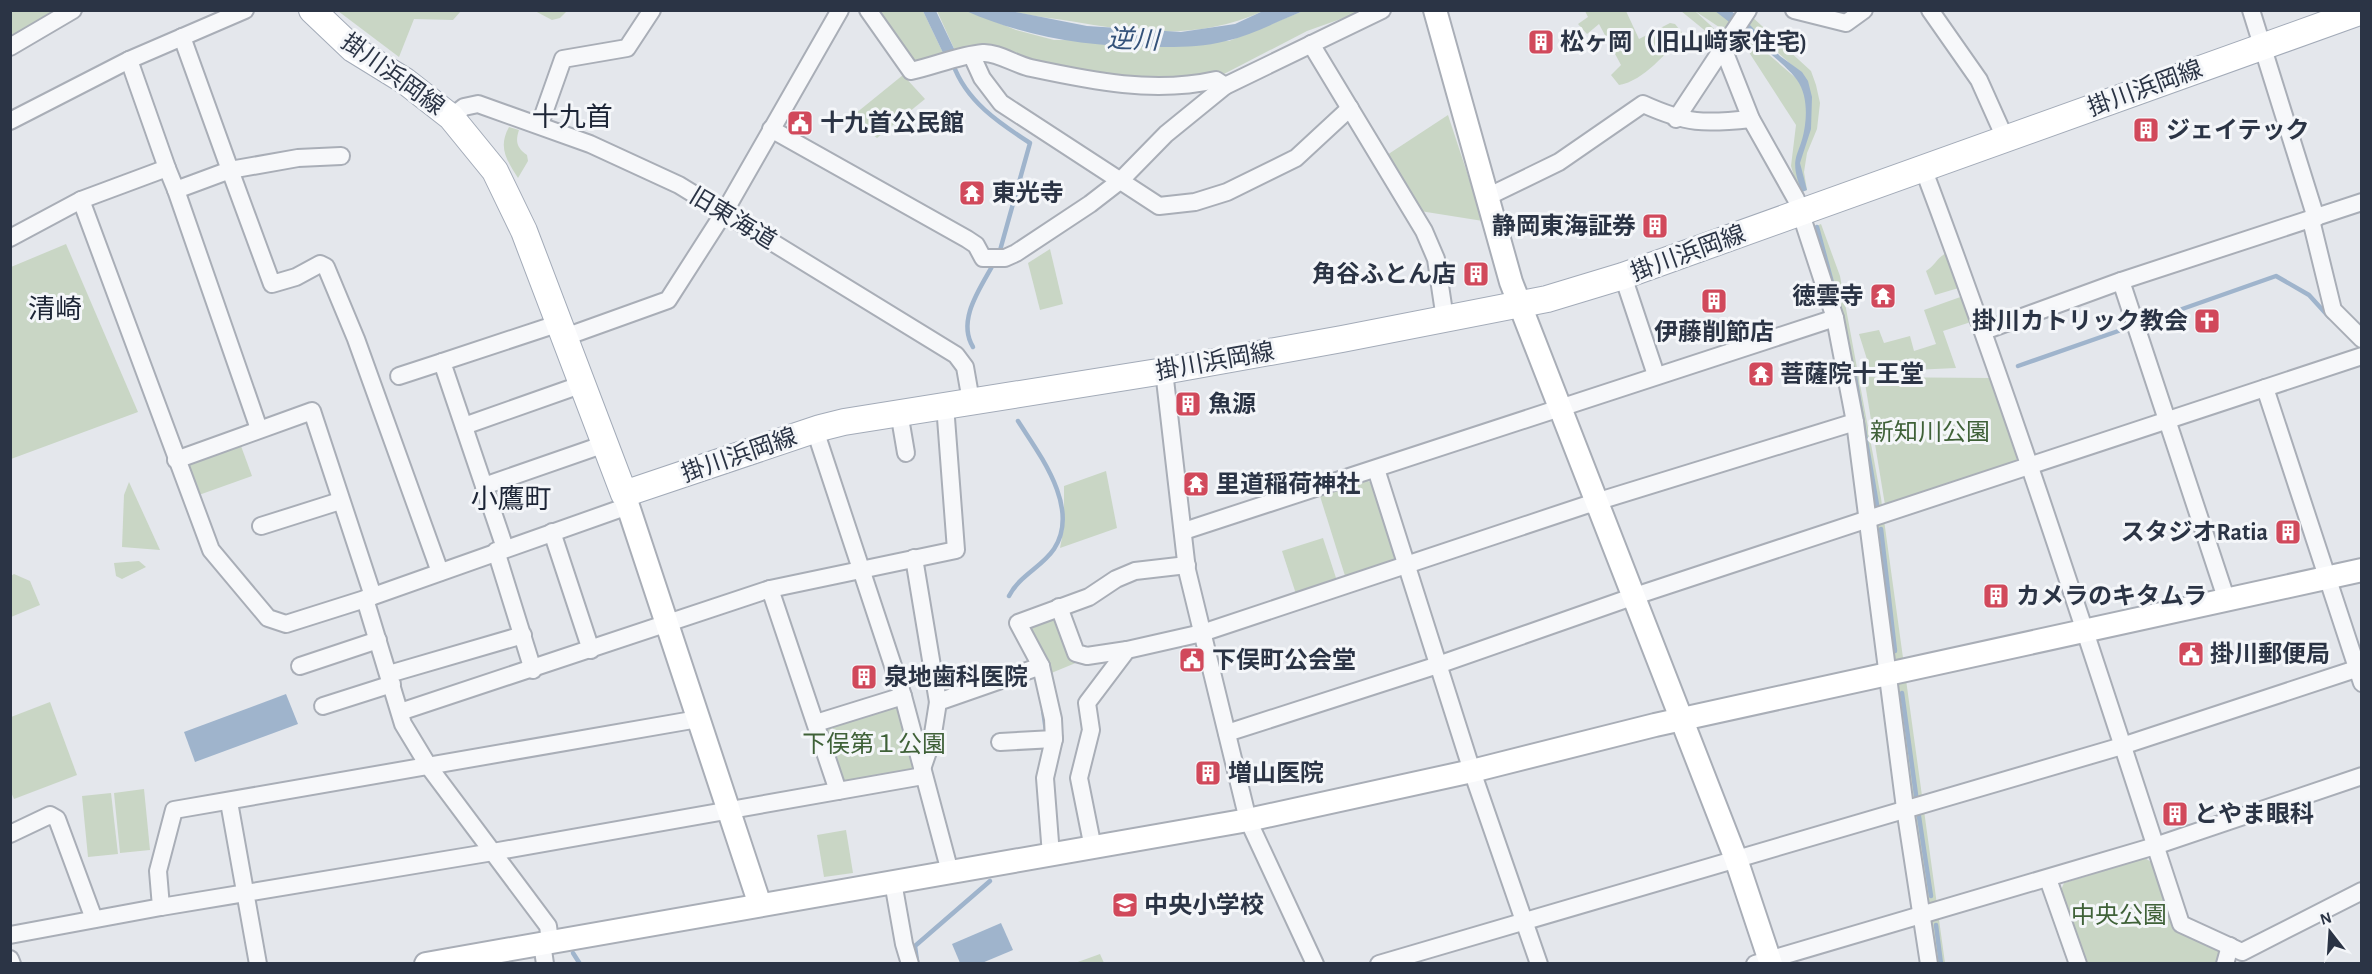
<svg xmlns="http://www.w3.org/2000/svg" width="2372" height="974" font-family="'Alegreya Sans','Noto Sans JP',sans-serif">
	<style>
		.green { fill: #c9d6c5 }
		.water { fill: #9fb4cc }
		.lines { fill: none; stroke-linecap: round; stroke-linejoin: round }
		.stream { stroke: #9fb4cc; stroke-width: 4.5 }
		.street-casing { stroke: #a9aeb7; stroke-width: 20 }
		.secondary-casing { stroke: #a9aeb7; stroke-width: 26 }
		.primary-casing { stroke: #a3abb8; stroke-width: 28 }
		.street { stroke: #f7f8fa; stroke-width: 16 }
		.secondary { stroke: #fff; stroke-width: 22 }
		.primary { stroke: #fff; stroke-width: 26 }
		.labels { text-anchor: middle; stroke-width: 6; stroke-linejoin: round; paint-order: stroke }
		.poi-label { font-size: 24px; font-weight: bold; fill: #2b3445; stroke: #f4f6f9; text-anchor: start }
		.street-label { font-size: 24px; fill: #2b3445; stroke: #f4f6f9 }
		.park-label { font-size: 24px; fill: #3f6138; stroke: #f4f6f9 }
		.water-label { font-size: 26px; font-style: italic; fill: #34527a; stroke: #f4f6f9 }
		.quarter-label { font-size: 27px; fill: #1d2536; stroke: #f4f6f9 }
	</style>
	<rect width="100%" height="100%" fill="#e4e7ec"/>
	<!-- green -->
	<g class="green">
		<path d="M11,11H69L11,41Z"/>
		<path d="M338,11H461L453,20L414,19L399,57Z"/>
		<path d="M535,11H567L560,18L552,20Z"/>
		<path d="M880,11H923L945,57L912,62Z"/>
		<path d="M937,11H969L1016,30L1054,40L1229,41L1303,11H1363L1307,31L1222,75L1133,81L957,55Z"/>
		<path d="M1011,11H1263C1201,40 1136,33 1070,21C1050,18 1030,16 1011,11Z"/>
		<path d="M1585,11H1626L1639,39L1670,23L1675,24L1684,35C1666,52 1644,81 1619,85L1611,75L1621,65L1599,24L1587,34L1578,24L1588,17Z"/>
		<path d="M1681,11H1718L1797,79L1804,76L1736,15H1750L1811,71L1816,85L1820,103L1817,129L1807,153L1804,172L1807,190L1799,193L1791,166L1796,125L1743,43L1695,11L1721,35L1719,42Z"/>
		<path d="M903,75L925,99L877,138L850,118Z"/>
		<path d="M1448,115L1483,221L1420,211L1387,155Z"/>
		<path d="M509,127L519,130C515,142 517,148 527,155L528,161L518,178C506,159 498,147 509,127Z"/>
		<path d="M1821,224L1840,276L1881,498L1945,963H1933L1882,598L1812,228Z"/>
		<path d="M66,244L138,412L11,459V267Z"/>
		<path d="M1050,249L1063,304L1040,310L1028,263Z"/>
		<path d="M1947,253L1962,287L1935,295L1926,271C1935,266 1937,257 1947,253Z"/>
		<path d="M1966,295L1974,321L1943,331L1956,368L1871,372L1859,334L1879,330L1884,343L1910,336L1914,351L1936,344L1924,310Z"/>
		<path d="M1864,377L1990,378L2018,456L2015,463L1885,505Z"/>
		<path d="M241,446L252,476L196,496L183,463Z"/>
		<path d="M1106,471L1117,528L1060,548L1064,527V486Z"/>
		<path d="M1364,479L1372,483L1395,558L1391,564L1346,579L1319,493Z"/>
		<path d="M129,482L160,550L122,547L124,495Z"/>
		<path d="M1323,538L1337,581L1296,594L1282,551Z"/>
		<path d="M139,561L146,567L122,579L116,576L114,563Z"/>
		<path d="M14,574L30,581L40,605L11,617V576Z"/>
		<path d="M1058,611L1078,662L1049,674L1023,625Z"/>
		<path d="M50,702L77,775L14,799L10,790L11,717Z"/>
		<path d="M894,703L900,707L915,767L911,770L846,783L841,777L824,729Z"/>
		<path d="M144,789L150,850L120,853L114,793Z"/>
		<path d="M111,793L118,854L88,857L82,796Z"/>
		<path d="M846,830L853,873L824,877L817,835Z"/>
		<path d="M2145,858L2151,862L2173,930L2219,949L2217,963H2087L2061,890L2064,883Z"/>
		<path d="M1100,954L1104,963H1075Z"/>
	</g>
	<!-- water -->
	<g class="water">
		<path d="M923,11H936L957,55L945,57Z"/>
		<path d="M966,11H1011L1087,26L1181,32L1235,24L1263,11H1303C1278,21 1252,35 1226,41C1200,48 1175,47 1149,47C1084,46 1026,37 966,11Z"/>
		<path d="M1715,11H1731L1749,24L1780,56L1802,72L1808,81L1812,97L1811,129L1800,163L1807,190L1802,192C1787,155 1801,157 1805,125C1807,111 1806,92 1797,80C1783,60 1735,27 1715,11Z"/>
		<path d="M286,694L298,724L195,762L184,732Z"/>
		<path d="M1001,923L1013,950L982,963H960L952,944Z"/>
	</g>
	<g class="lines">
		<!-- stream -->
		<g class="stream">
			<path d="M953,64C966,101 999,123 1030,143L999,254"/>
			<path d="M1817,227L1834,290"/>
			<path d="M2148,321L2276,276L2309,295L2329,317"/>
			<path d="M973,347C956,319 982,286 995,261"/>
			<path d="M2018,366L2124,329"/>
			<path d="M1855,377L1877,505"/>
			<path d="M1881,529L1895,651"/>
			<path d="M1009,596C1019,576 1042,567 1054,549C1081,508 1039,454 1018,421"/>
			<path d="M1902,693L1917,802"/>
			<path d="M1043,710L1046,731"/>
			<path d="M1918,810L1931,896"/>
			<path d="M1936,925L1941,964"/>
			<path d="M573,953L580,964"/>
			<path d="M917,961L915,946L990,881"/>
		</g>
		<defs>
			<g id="street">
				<path d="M868,10L911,71C934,66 960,55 983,53C997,52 1016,65 1031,68C1092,81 1154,94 1216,80L1225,86"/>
				<path d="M1794,10L1846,23L1864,10"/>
				<path d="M1930,10L1979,80L2005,138"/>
				<path d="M2251,10L2316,218"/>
				<path d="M182,37L230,170L298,158L341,156"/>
				<path d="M1311,44L1424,231L1436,259L1445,319"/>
				<path d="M10,47L73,10"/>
				<path d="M1723,48L1751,119L1796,199L1835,318L1855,422L1905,808L1929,964"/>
				<path d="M972,56L982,78L1001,103L1159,206L1195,202L1227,192L1296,158L1350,108"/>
				<path d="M129,60L167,168"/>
				<path d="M451,117L464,107L478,104L590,144L679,185L956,355L965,367L971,401"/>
				<path d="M1676,119L1748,10"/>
				<path d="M10,121L129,60L245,10"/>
				<path d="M540,124L563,59L627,48L652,10"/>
				<path d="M771,129L967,239L976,245L983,258H1005L1016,253L1090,204L1121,180L1166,134L1225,86L1382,10"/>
				<path d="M1923,168C2017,417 2098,671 2181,924L2242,952L2362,891"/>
				<path d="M176,190L259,429"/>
				<path d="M1487,197L1559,162L1643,104C1687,124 1704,124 1751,119"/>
				<path d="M81,200L211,550L268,618L286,624L365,599L628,506"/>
				<path d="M2311,220L2333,310L2362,339"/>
				<path d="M10,238L81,200L167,168L176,190L230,170L272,284L296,277L320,264L326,267L356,339L440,572"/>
				<path d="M1623,276L1656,375"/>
				<path d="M2121,281L2227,601"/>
				<path d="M1984,331L2121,281L2362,202"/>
				<path d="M565,337L668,300L725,211L840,10"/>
				<path d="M1164,371L1187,570L1248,820L1315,964"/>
				<path d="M399,376L442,362"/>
				<path d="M2265,388L2362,683"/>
				<path d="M899,412L906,453"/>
				<path d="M464,426L583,384"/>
				<path d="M815,430L903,696L950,872"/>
				<path d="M176,460L312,411L373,596"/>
				<path d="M1376,469L1472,771L1539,964"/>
				<path d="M484,486L605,444"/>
				<path d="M261,526L340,501"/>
				<path d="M1184,531L1835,318"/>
				<path d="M552,532L591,650"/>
				<path d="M505,548L442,362L560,323"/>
				<path d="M496,551L533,670"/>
				<path d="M914,558L938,702"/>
				<path d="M770,589L838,791"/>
				<path d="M365,599L403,724L429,767L548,926L550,941"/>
				<path d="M1059,607L1076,653L1087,656L1127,650"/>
				<path d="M300,666L378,640"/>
				<path d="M389,674L523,635"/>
				<path d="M323,706L392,684"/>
				<path d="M400,712L770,589L956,550L945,405"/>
				<path d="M816,723L903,696"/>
				<path d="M1227,733L1438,665L1632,597L2362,356"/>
				<path d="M1000,742L1054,739"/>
				<path d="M922,769L932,740L938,702L1041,666"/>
				<path d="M229,802L258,964"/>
				<path d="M10,834L50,815L57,819L94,919"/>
				<path d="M1093,848L1079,778L1091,730L1087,703L1127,650L1202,633L1586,505L1855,422"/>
				<path d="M1051,855L1045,778L1054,739L1053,719L1041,666L1018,623L1089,597L1116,579L1135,571L1187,565"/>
				<path d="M2048,879L2078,964"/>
				<path d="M893,882L904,944L910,964"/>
				<path d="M161,907L493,852L923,776"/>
				<path d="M10,935L161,907L158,871L174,810L698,719"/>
				<path d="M542,943L545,964"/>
				<path d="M10,959L12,964"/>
				<path d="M1379,964L2122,746L2362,667"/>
				<path d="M1755,964L2155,846L2362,776"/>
				<path d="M2225,964L2230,946"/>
			</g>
			<g id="secondary">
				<path d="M1435,10L1511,282L1736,859L1771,964"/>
				<path d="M624,494L760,905"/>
				<path d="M426,964L1248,820L1472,771L1655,725L2362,570"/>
			</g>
			<path id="primary" d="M312,10L353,49L405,81L451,117L495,171L524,231L624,494L820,428L844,422L1164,371L1342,339L1547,299L1623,276L2362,11"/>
		</defs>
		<!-- street casing -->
		<use href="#street" class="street-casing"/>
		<!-- secondary casing -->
		<use href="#secondary" class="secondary-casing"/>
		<!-- primary casing -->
		<use href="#primary" class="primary-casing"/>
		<!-- street -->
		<use href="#street" class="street"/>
		<!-- secondary -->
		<use href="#secondary" class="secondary"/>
		<!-- primary -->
		<use href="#primary" class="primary"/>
	</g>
	<!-- icons -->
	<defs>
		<symbol id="building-square" viewBox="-11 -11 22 22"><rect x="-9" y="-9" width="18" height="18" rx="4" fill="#d1495b" stroke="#f4f6f9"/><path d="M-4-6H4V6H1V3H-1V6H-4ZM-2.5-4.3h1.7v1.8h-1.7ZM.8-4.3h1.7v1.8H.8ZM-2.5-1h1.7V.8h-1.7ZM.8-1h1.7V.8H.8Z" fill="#fff"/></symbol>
		<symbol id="civic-square" viewBox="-11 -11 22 22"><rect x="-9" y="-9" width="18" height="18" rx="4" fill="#d1495b" stroke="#f4f6f9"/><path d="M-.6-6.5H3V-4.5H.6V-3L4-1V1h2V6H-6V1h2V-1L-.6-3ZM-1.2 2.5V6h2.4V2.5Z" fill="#fff"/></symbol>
		<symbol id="temple-square" viewBox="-11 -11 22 22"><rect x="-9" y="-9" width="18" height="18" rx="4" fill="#d1495b" stroke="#f4f6f9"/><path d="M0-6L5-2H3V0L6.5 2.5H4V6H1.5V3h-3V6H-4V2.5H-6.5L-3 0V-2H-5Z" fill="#fff"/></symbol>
		<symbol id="church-square" viewBox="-11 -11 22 22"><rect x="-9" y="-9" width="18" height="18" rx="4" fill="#d1495b" stroke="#f4f6f9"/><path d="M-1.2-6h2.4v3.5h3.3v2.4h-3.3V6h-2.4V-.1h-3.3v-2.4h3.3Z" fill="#fff"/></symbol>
		<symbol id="school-square" viewBox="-11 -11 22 22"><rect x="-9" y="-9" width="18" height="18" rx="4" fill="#d1495b" stroke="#f4f6f9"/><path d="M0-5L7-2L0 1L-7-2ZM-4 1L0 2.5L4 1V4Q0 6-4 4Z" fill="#fff"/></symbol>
	</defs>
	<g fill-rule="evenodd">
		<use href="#building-square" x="1526" y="27" width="30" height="30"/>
		<use href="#civic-square" x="785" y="108" width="30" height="30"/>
		<use href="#building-square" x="2131" y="115" width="30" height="30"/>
		<use href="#temple-square" x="957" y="178" width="30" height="30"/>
		<use href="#building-square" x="1640" y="211" width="30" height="30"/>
		<use href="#building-square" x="1461" y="259" width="30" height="30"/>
		<use href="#temple-square" x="1868" y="281" width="30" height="30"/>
		<use href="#building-square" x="1699" y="286" width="30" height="30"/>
		<use href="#church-square" x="2192" y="306" width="30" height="30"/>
		<use href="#temple-square" x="1746" y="359" width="30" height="30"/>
		<use href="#building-square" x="1173" y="389" width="30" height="30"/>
		<use href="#temple-square" x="1181" y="469" width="30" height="30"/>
		<use href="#building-square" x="2273" y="517" width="30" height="30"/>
		<use href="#building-square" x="1981" y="581" width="30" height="30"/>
		<use href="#civic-square" x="2176" y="639" width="30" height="30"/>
		<use href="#civic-square" x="1177" y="645" width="30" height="30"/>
		<use href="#building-square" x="849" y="662" width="30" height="30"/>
		<use href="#building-square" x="1193" y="758" width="30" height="30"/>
		<use href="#building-square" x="2160" y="799" width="30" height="30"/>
		<use href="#school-square" x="1110" y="890" width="30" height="30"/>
	</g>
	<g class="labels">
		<!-- poi labels -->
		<g class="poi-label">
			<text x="1560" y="50">松ヶ岡（旧山﨑家住宅)</text>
			<text x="820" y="131">十九首公民館</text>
			<text x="2166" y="138">ジェイテック</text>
			<text x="992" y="201">東光寺</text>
			<text x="1636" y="234" text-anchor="end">静岡東海証券</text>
			<text x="1456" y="282" text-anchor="end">角谷ふとん店</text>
			<text x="1864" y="304" text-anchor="end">徳雲寺</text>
			<text x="2188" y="329" text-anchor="end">掛川カトリック教会</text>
			<text x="1714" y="340" text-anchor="middle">伊藤削節店</text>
			<text x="1780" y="382">菩薩院十王堂</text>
			<text x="1208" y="412">魚源</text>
			<text x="1216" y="492">里道稲荷神社</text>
			<text x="2268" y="540" text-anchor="end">スタジオRatia</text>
			<text x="2016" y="604">カメラのキタムラ</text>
			<text x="2210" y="662">掛川郵便局</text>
			<text x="1212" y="668">下俣町公会堂</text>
			<text x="884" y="685">泉地歯科医院</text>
			<text x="1228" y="781">増山医院</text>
			<text x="2194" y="822">とやま眼科</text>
			<text x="1144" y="913">中央小学校</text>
		</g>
		<!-- street labels -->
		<g class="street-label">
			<text transform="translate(393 74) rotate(36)" y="8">掛川浜岡線</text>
			<text transform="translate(2145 88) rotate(-20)" y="8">掛川浜岡線</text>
			<text transform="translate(733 218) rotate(31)" y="8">旧東海道</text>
			<text transform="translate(1688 253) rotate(-20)" y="8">掛川浜岡線</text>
			<text transform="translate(1215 361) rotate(-10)" y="8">掛川浜岡線</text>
			<text transform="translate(739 455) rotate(-19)" y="8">掛川浜岡線</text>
		</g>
		<!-- park labels -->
		<g class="park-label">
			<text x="1930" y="440">新知川公園</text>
			<text x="874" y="752">下俣第１公園</text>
			<text x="2119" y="923">中央公園</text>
		</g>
		<!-- water labels -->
		<g class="water-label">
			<text transform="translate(1133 39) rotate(2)" y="9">逆川</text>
		</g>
		<!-- quarter labels -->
		<g class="quarter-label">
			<text x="572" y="126">十九首</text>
			<text x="55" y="318">清崎</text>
			<text x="511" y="508">小鷹町</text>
		</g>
	</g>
	<!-- border -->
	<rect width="2372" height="974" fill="none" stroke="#2b3445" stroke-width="24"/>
	<!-- north arrow -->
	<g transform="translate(2330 932) rotate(343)" stroke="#f4f6f9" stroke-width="4.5" paint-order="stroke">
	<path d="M0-4.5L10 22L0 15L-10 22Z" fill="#2b3445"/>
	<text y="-9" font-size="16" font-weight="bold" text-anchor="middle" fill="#2b3445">N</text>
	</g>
</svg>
